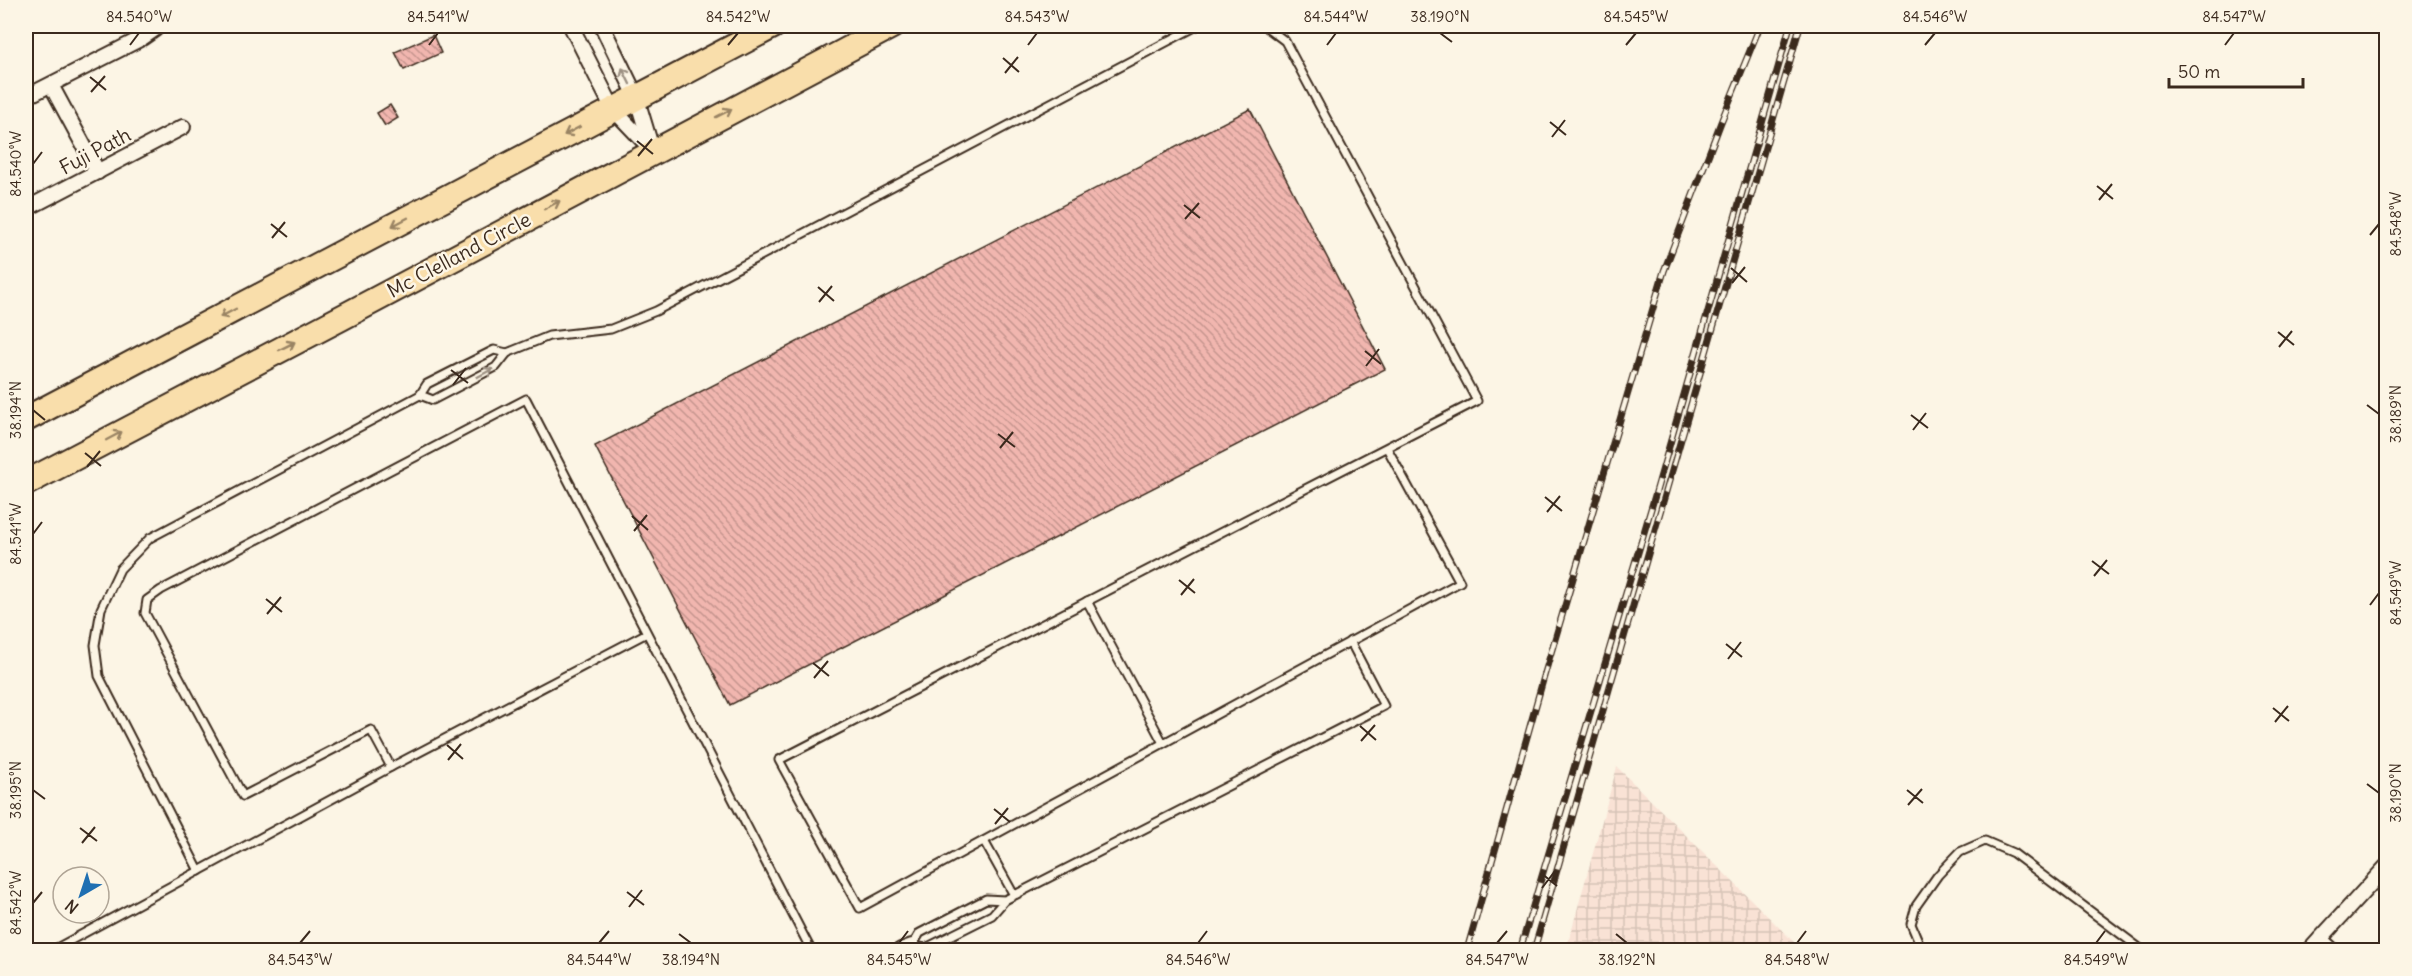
<svg xmlns="http://www.w3.org/2000/svg" width="2412" height="976" font-family="Delius,sans-serif">
	<style>
		.industrial { fill: url(#industrial-grid) }
		.building { fill: url(#building-back-hatch); stroke: #3b2a1e; stroke-width: 1.5 }
		.lines { fill: none; stroke-linecap: round; stroke-linejoin: round }
		.service-casing { stroke: #3b2a1e; stroke-width: 11 }
		.minor-casing { stroke: #3b2a1e; stroke-width: 18 }
		.trunk-casing { stroke: #3b2a1e; stroke-width: 28 }
		.service { stroke: #fcf5e5; stroke-width: 7 }
		.minor { stroke: #fcf5e5; stroke-width: 14 }
		.trunk { stroke: #f9deab; stroke-width: 24 }
		.rail-casing { stroke: #3b2a1e; stroke-width: 7 }
		.rail { stroke: #fcf5e5; stroke-width: 4.5; stroke-dasharray: 14; stroke-linecap: butt }
		.oneway { stroke: #9c9082 }
		.oneway2 { stroke: #9a8464 }
		.ticks { fill: none; stroke: #3b2a1e; stroke-width: 2 }
		.labels { text-anchor: middle; stroke-width: 5; stroke-linejoin: round; paint-order: stroke }
		.street-label { font-size: 20px; fill: #3b2a1e; stroke: #fcf5e5 }
		.neatline { fill: none; stroke: #3b2a1e; stroke-width: 2 }
		.ticks-label { font-size: 15px; text-anchor: middle; fill: #3b2a1e }
	</style>
	<defs>
		<pattern id="industrial-grid" width="8" height="8" patternUnits="userSpaceOnUse" patternTransform="scale(1.5)"><rect width="8" height="8" fill="#f9e2d5"/><path d="M0 4h8M4 0v8" fill="none" stroke="#d6c2b6"/></pattern>
		<pattern id="building-back-hatch" width="6" height="6" patternUnits="userSpaceOnUse" patternTransform="scale(1.5)"><rect width="6" height="6" fill="#f1b6af"/><path d="M-1 5l2 2M0 0l6 6M5-1l2 2" fill="none" stroke="#c4948e"/></pattern>
	</defs>
	<rect width="100%" height="100%" fill="#fcf5e5"/>
	<filter id="ink" filterUnits="userSpaceOnUse"><feTurbulence type="fractalNoise" baseFrequency=".0167" numOctaves="2"/><feDisplacementMap in="SourceGraphic" scale="12" xChannelSelector="R" yChannelSelector="G"/><feConvolveMatrix kernelMatrix="1 2 1 2 8 2 1 2 1" color-interpolation-filters="sRGB"/></filter>
	<g filter="url(#ink)">
		<!-- industrial -->
		<path class="industrial" d="M1617,767L1802,950H1566Z"/>
		<!-- building -->
		<g class="building">
			<path d="M433,35L441,53L404,70L395,52Z"/>
			<path d="M390,105L398,118L385,126L377,113Z"/>
			<path d="M1250,109L1385,369L730,705L595,446Z"/>
		</g>
		<g class="lines">
			<defs>
				<g id="service">
					<path d="M1265,26L1285,41L1477,401C1244,520 1012,640 779,760L860,908L1460,582L1387,448"/>
					<path d="M420,395L433,400L496,367L507,353L549,336L611,329L656,311L1197,26"/>
					<path d="M1087,601L1163,743"/>
					<path d="M647,633L391,767L371,730L243,796L145,613L147,600L161,590L526,399L811,950"/>
					<path d="M984,841L1014,895"/>
					<path d="M199,871L99,676L95,645L101,609L120,569L150,538L420,395L427,384L494,350L507,353"/>
					<path d="M986,899L1005,900L992,915L926,948L912,946L920,933Z"/>
					<path d="M1005,900L1384,706L1350,641"/>
					<path d="M53,950L391,767"/>
					<path d="M1922,950L1911,924L1916,906L1938,875L1960,852L1985,841L2013,853L2142,950"/>
				</g>
				<g id="minor">
					<path d="M571,26L613,109L653,151"/>
					<path d="M602,26L636,96L651,146"/>
					<path d="M51,85L98,172"/>
					<path d="M26,97L142,38L155,29V26"/>
					<path d="M26,209L183,127"/>
					<path d="M2320,939L2332,950"/>
					<path d="M901,950L912,946"/>
					<path d="M2310,950L2386,867"/>
				</g>
				<g id="trunk">
					<path d="M26,419L773,26"/>
					<path d="M26,483L341,318L892,26"/>
				</g>
			</defs>
			<!-- service casing -->
			<use href="#service" class="service-casing"/>
			<!-- minor casing -->
			<use href="#minor" class="minor-casing"/>
			<!-- trunk casing -->
			<use href="#trunk" class="trunk-casing"/>
			<!-- service -->
			<use href="#service" class="service"/>
			<!-- minor -->
			<use href="#minor" class="minor"/>
			<!-- trunk -->
			<use href="#trunk" class="trunk"/>
			<defs>
				<g id="rail">
					<path d="M1467,950L1545,673L1664,271L1721,122L1760,26"/>
					<path d="M1520,950L1656,492L1790,26"/>
					<path d="M1534,950L1800,26"/>
				</g>
			</defs>
			<!-- rail casing -->
			<use href="#rail" class="rail-casing"/>
			<!-- rail -->
			<use href="#rail" class="rail"/>
		</g>
		<!-- one-way arrows -->
		<defs><path id="oneway-shaft" d="M-6 0H5M1.5-3L5.5 0L1.5 3" fill="none" stroke-width="1.6" stroke-linecap="round" stroke-linejoin="round" transform="scale(1.5)"/></defs>
		<g class="oneway">
			<use href="#oneway-shaft" transform="translate(626 76) rotate(-116)"/>
			<use href="#oneway-shaft" transform="translate(485 373) rotate(-28)"/>
		</g>
		<g class="oneway2">
			<use href="#oneway-shaft" transform="translate(724 113) rotate(-27)"/>
			<use href="#oneway-shaft" transform="translate(572 131) rotate(152)"/>
			<use href="#oneway-shaft" transform="translate(552 205) rotate(-28)"/>
			<use href="#oneway-shaft" transform="translate(400 222) rotate(152)"/>
			<use href="#oneway-shaft" transform="translate(228 313) rotate(152)"/>
			<use href="#oneway-shaft" transform="translate(287 346) rotate(-27)"/>
			<use href="#oneway-shaft" transform="translate(114 436) rotate(-28)"/>
		</g>
	</g>
	<!-- ticks -->
	<path class="ticks" d="M1440,33L1452,42M130,45L139,33M429,45L438,33M728,45L738,33M1028,45L1037,33M1327,45L1336,33M1626,45L1636,33M1925,45L1935,33M2225,45L2234,33M1003,58L1019,72M1005,73L1018,57M90,77L106,90M91,92L105,76M1550,122L1566,135M1552,137L1565,120M637,141L653,154M638,156L652,139M33,164L42,152M2097,186L2113,199M2099,200L2112,184M1184,205L1200,218M1185,219L1199,203M271,224L287,237M2370,235L2379,224M272,238L285,222M1731,268L1747,282M1732,283L1745,267M818,287L834,301M819,302L832,286M2278,332L2294,345M2279,347L2292,331M1365,351L1381,364M1366,366L1379,349M451,370L468,383M453,385L466,368M2367,405L2379,414M33,410L45,420M1911,415L1928,428M1913,430L1926,413M998,434L1015,447M1000,448L1013,432M85,453L101,466M87,467L100,451M1545,497L1562,511M1547,512L1560,496M632,516L648,530M634,531L647,515M33,534L42,522M2092,561L2109,574M2094,576L2107,560M1179,580L1195,593M1181,595L1194,579M266,599L282,612M2370,605L2379,593M267,614L281,597M1726,644L1742,657M1728,659L1741,642M813,663L829,676M814,678L828,661M2273,708L2289,721M2275,722L2288,706M1360,726L1376,740M1361,741L1375,725M447,745L463,759M448,760L461,744M2367,784L2379,793M33,790L45,799M1907,790L1923,803M1908,805L1922,789M994,809L1010,822M995,824L1008,808M80,828L97,841M82,843L95,827M1541,873L1557,886M1542,888L1555,871M627,892L644,905M33,903L42,892M629,907L642,890M679,934L691,943M1616,934L1627,943M300,943L310,931M599,943L609,931M899,943L908,931M1198,943L1207,931M1497,943L1507,931M1797,943L1806,931M2096,943L2105,931"/>
	<g class="labels">
		<!-- street labels -->
		<g class="street-label">
			<text transform="translate(95 151) rotate(-28)" y="7">Fuji Path</text>
			<text transform="translate(459 255) rotate(-28)" y="7">Mc Clelland Circle</text>
		</g>
	</g>
	<!-- margin -->
	<rect width="2412" height="976" fill="none" stroke="#fcf5e5" stroke-width="66"/>
	<!-- north arrow -->
	<g transform="translate(81 895) rotate(219)"><circle r="28" fill="#fcf5e5" stroke="#afa495" stroke-width="1.5"/>
	<path d="M0-4.5L10 22L0 15L-10 22Z" fill="#1f6fb2"/>
	<text y="-9" font-size="16" font-weight="bold" text-anchor="middle" fill="#3b2a1e">N</text>
	</g>
	<!-- scale -->
	<path d="M2169 78v9h134v-9" fill="none" stroke="#3b2a1e" stroke-width="3"/>
	<text x="2178" y="78" font-size="18" fill="#3b2a1e" stroke="#fcf5e5" stroke-width="4.5" paint-order="stroke">50 m</text>
	<rect x="33" y="33" width="2346" height="910" class="neatline"/>
	<g class="ticks-label">
		<text x="139" y="22">84.540°W</text>
		<text x="438" y="22">84.541°W</text>
		<text x="738" y="22">84.542°W</text>
		<text x="1037" y="22">84.543°W</text>
		<text x="1336" y="22">84.544°W</text>
		<text x="1440" y="22">38.190°N</text>
		<text x="1636" y="22">84.545°W</text>
		<text x="1935" y="22">84.546°W</text>
		<text x="2234" y="22">84.547°W</text>
		<text transform="translate(16 164) rotate(-90)" y="5">84.540°W</text>
		<text transform="translate(2396 224) rotate(-90)" y="5">84.548°W</text>
		<text transform="translate(16 410) rotate(-90)" y="5">38.194°N</text>
		<text transform="translate(2396 414) rotate(-90)" y="5">38.189°N</text>
		<text transform="translate(16 534) rotate(-90)" y="5">84.541°W</text>
		<text transform="translate(2396 593) rotate(-90)" y="5">84.549°W</text>
		<text transform="translate(16 790) rotate(-90)" y="5">38.195°N</text>
		<text transform="translate(2396 793) rotate(-90)" y="5">38.190°N</text>
		<text transform="translate(16 903) rotate(-90)" y="5">84.542°W</text>
		<text x="300" y="965">84.543°W</text>
		<text x="599" y="965">84.544°W</text>
		<text x="691" y="965">38.194°N</text>
		<text x="899" y="965">84.545°W</text>
		<text x="1198" y="965">84.546°W</text>
		<text x="1497" y="965">84.547°W</text>
		<text x="1627" y="965">38.192°N</text>
		<text x="1797" y="965">84.548°W</text>
		<text x="2096" y="965">84.549°W</text>
	</g>
</svg>
